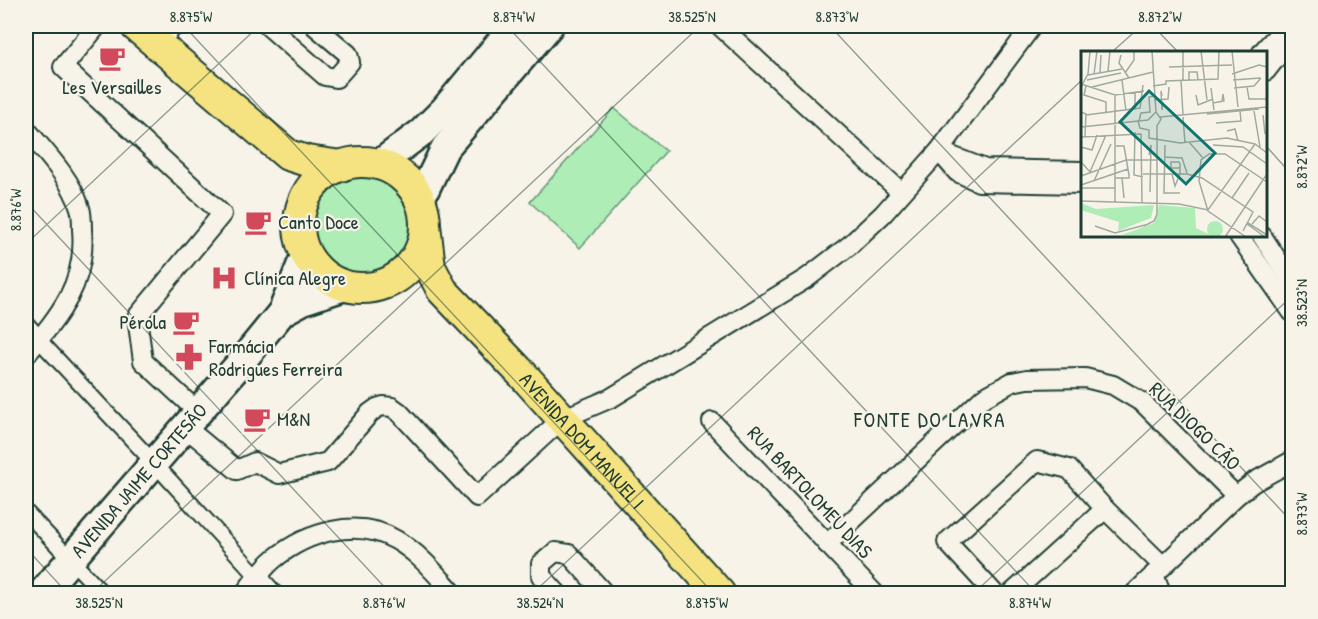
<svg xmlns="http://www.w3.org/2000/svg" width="1318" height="619" font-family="'Patrick Hand',sans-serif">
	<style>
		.green { fill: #aeeeb6; stroke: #669675; stroke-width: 1.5 }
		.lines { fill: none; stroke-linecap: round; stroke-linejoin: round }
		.pedestrian-casing { stroke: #1f3d34; stroke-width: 18 }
		.minor-casing { stroke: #1f3d34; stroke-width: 22 }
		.secondary-casing { stroke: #1f3d34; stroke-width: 32 }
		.primary-casing { stroke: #1f3d34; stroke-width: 34 }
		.pedestrian { stroke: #f7f3e8; stroke-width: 14 }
		.minor { stroke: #f7f3e8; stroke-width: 18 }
		.secondary { stroke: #f7f3e8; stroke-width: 27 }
		.primary { stroke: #f5e382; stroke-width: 30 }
		.ticks { fill: none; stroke: #1f3d34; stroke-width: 1.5; stroke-opacity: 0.45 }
		.labels { text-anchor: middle; stroke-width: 4.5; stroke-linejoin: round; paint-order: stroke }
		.poi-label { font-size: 20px; fill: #1f3d34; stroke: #f7f3e8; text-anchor: start }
		.street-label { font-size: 20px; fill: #1f3d34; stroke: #f7f3e8 }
		.neighbourhood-label { font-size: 21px; letter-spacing: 1.5px; fill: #1f3d34; stroke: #f7f3e8 }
		.inset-road { fill: none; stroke: #a1aaa0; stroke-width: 1.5 }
		.view { fill: #0f766e; fill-opacity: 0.15; stroke: #0f766e; stroke-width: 3 }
		.inset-edge { fill: none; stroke: #1f3d34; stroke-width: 3 }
		.neatline { fill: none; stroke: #1f3d34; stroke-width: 2 }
		.ticks-label { font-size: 15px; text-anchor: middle; fill: #1f3d34 }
	</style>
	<rect width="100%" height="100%" fill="#f7f3e8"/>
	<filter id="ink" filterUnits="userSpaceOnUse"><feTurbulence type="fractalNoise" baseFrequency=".0167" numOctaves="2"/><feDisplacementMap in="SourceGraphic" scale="12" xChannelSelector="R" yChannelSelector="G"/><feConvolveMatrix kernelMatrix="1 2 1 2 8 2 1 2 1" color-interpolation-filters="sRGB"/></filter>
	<g filter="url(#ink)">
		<!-- green -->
		<g class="green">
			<path d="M614,108L666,151L580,248L530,202Z"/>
			<circle cx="361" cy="223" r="51"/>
		</g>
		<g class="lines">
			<defs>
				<g id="pedestrian">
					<path d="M39,340L154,463L258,577"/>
					<path d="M26,512L103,594"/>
				</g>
				<g id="minor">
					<path d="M97,26L63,67L222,214L137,317L143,361L198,412"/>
					<path d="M268,26L325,76L336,78L350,62L348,54L315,26"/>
					<path d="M720,26L901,192"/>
					<path d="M156,44L174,26"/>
					<path d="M1262,52L1286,26"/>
					<path d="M1266,71L1292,38"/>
					<path d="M26,129C45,152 71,178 80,208C82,214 82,223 82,230C87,284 58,317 26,355"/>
					<path d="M939,151L957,172L979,182L1082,184"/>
					<path d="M941,152L985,169L1082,171"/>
					<path d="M1239,236L1292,312"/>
					<path d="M1262,236L1292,282"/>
					<path d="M26,326L39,340"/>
					<path d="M712,422L875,594"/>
					<path d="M185,427L237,470L255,462L279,474L328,462L370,413L377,408L383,406L392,407L399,412L477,497L562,419L611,398L807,278L850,245L883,214L939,151L1032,26"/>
					<path d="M827,544L983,398L1012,382L1027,379L1085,378L1113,385L1143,403L1236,496"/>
					<path d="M1154,574L1161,594"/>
					<path d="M258,577L273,594"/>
					<path d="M244,594C253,582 263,568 274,559C307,532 357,517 396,540C419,553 436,574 454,594"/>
					<path d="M558,594L541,576V564L555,552L569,554L605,594"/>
					<path d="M995,594L947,542L1037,461L1069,469L1105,509L1163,566"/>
					<path d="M1011,594L1105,509"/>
					<path d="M1134,594L1236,496L1254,482L1292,461"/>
				</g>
				<g id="secondary">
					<path d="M379,164L422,132L445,109L514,26"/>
					<path d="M420,200L445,148L549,26"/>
					<path d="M282,312L304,300L346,286"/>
					<path id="s1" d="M41,594L237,367L282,312L306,253"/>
				</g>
				<g id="primary">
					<path d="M136,26L288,155L307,161L341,166"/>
					<circle cx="362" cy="225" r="63"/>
					<path id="s2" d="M425,225L430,267L442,290L523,375L720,594"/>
				</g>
			</defs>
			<!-- pedestrian casing -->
			<use href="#pedestrian" class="pedestrian-casing"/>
			<!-- minor casing -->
			<use href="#minor" class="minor-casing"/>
			<!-- secondary casing -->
			<use href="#secondary" class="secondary-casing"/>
			<!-- primary casing -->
			<use href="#primary" class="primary-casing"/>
			<!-- pedestrian -->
			<use href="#pedestrian" class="pedestrian"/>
			<!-- minor -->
			<use href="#minor" class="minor"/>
			<!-- secondary -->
			<use href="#secondary" class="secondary"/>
			<!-- primary -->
			<use href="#primary" class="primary"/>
		</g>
	</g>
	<!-- ticks -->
	<path class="ticks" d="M184,26L714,594M507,26L1037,594M830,26L1292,522M1153,26L1178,52M1112,52L1141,26M1266,146L1292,175M26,202L391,594M26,244L259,26M26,548L68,594M91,594L700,26M532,594L1082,80M973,594L1292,296"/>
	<!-- icons -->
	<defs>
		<symbol id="cafe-bare" viewBox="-9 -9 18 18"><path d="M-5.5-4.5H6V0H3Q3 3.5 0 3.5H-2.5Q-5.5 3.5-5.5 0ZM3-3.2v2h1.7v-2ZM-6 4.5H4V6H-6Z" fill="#d1495b" stroke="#f7f3e8" stroke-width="2.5" paint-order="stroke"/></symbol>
		<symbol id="hospital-bare" viewBox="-9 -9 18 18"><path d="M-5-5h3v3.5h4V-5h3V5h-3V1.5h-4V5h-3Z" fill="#d1495b" stroke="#f7f3e8" stroke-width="2.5" paint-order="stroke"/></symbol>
		<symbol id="pharmacy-bare" viewBox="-9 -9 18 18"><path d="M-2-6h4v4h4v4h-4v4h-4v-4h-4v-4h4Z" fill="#d1495b" stroke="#f7f3e8" stroke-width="2.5" paint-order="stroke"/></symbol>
	</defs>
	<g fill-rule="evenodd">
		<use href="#cafe-bare" x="93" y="39" width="38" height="38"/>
		<use href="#cafe-bare" x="239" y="203" width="38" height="38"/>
		<use href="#hospital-bare" x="205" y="259" width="38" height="38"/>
		<use href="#cafe-bare" x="167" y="303" width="38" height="38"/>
		<use href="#pharmacy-bare" x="170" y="338" width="38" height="38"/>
		<use href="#cafe-bare" x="238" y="400" width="38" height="38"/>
	</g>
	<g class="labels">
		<!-- poi labels -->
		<g class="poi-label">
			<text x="112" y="94" text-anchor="middle">Les Versailles</text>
			<text x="278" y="229">Canto Doce</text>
			<text x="244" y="285">Clínica Alegre</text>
			<text x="166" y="329" text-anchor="end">Pérola</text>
			<text x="209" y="353">Farmácia<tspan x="209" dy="23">Rodrigues Ferreira</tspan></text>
			<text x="277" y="426">M&amp;N</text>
		</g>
		<!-- street labels -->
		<g class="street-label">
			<text transform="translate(1195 426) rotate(44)" y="7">RUA DIOGO CÃO</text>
			<text dy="7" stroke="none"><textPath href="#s2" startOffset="274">AVENIDA DOM MANUEL I</textPath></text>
			<text dy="7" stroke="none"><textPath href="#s1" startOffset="150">AVENIDA JAIME CORTESÃO</textPath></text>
			<text transform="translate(810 492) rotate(47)" y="7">RUA BARTOLOMEU DIAS</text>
		</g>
		<!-- neighbourhood labels -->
		<g class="neighbourhood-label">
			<text x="930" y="427">FONTE DO LAVRA</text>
		</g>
	</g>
	<!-- overview -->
	<g transform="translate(1081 51)">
		<rect width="186" height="186" fill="#f7f3e8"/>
		<path d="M0,152L15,158L73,154L70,167L37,180L38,171L0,159ZM78,154L114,157L115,177L134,186L41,184L73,172ZM126 178a8 8 0 1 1 16 0a8 8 0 1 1-16 0Z" fill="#aeeeb6"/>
		<path class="inset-road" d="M102,0V29M120,0L126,49M151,0L157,56M40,4L38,12L48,27M88,16L151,14M27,20L29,0M19,22L20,4M44,22L53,9V0M13,23L16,0M151,23L178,14L186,16M7,24L41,18M6,29L40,22M41,29L45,60M100,29L102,64M108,29V21H116L117,29M152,29L179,27M0,33L34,44L63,40M1,34L7,23L9,0M5,35L3,44L25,51V62M72,35L85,33V30L137,28L138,0M11,36L72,21M166,36L168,48H186M130,37L133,59M153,37L173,35L180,27M34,44V151M115,44L117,54L132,48M81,45L80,40L81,59L82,53M73,49L87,48L88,36M132,52L143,50L142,43L141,50M54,59V41M173,60L179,96M0,61L5,63L4,85M126,63L178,58M5,64L59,57L62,34M182,64L184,83M79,66L186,56M102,66L104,92M57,70L59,77L68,79V87L99,92L146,87L174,93L186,102M58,70L60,62L69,61L68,46L73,45M135,72L160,70L159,60M0,76L67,69L75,61M146,80L154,78L157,90M54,81L53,124L62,126M0,86L60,83L61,153M108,91L122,107M84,94L83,142H99M132,94L162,96L186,113M0,96L11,99L16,84M68,104L70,94L69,141M84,106L101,107L106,122M0,111L9,121L25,84M99,117H90V111H98L99,113V123M62,123H106L121,127L172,161L162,180M91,123L94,135L99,123M0,125L45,109H76M34,127H48V124L43,95H35M41,127L43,147M13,130L30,93M0,134L47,118M0,137H34M151,147L168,122M0,150L98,153L127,159L174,93M167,172L186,184M166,173L184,186M171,173L178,165L186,171M14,175L34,182L64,174M63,175L73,170L76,163V75L80,68L75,61L71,0M144,186L186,123M165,186L127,160L118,130L120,109L128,103H144L186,131"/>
		<path class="view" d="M68,40L134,102L105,133L39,71Z"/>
		<rect width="186" height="186" class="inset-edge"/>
	</g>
	<!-- margin -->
	<rect width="1318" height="619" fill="none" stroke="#f7f3e8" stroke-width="66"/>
	<rect x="33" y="33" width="1252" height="553" class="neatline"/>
	<g class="ticks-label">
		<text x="191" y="22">8.875°W</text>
		<text x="514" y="22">8.874°W</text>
		<text x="692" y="22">38.525°N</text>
		<text x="837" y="22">8.873°W</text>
		<text x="1160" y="22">8.872°W</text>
		<text transform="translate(1302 167) rotate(-90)" y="5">8.872°W</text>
		<text transform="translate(16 210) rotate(-90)" y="5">8.876°W</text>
		<text transform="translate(1302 303) rotate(-90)" y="5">38.523°N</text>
		<text transform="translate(1302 514) rotate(-90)" y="5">8.873°W</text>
		<text x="99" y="608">38.525°N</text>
		<text x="384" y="608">8.876°W</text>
		<text x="540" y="608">38.524°N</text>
		<text x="707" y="608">8.875°W</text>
		<text x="1030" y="608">8.874°W</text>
	</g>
</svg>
